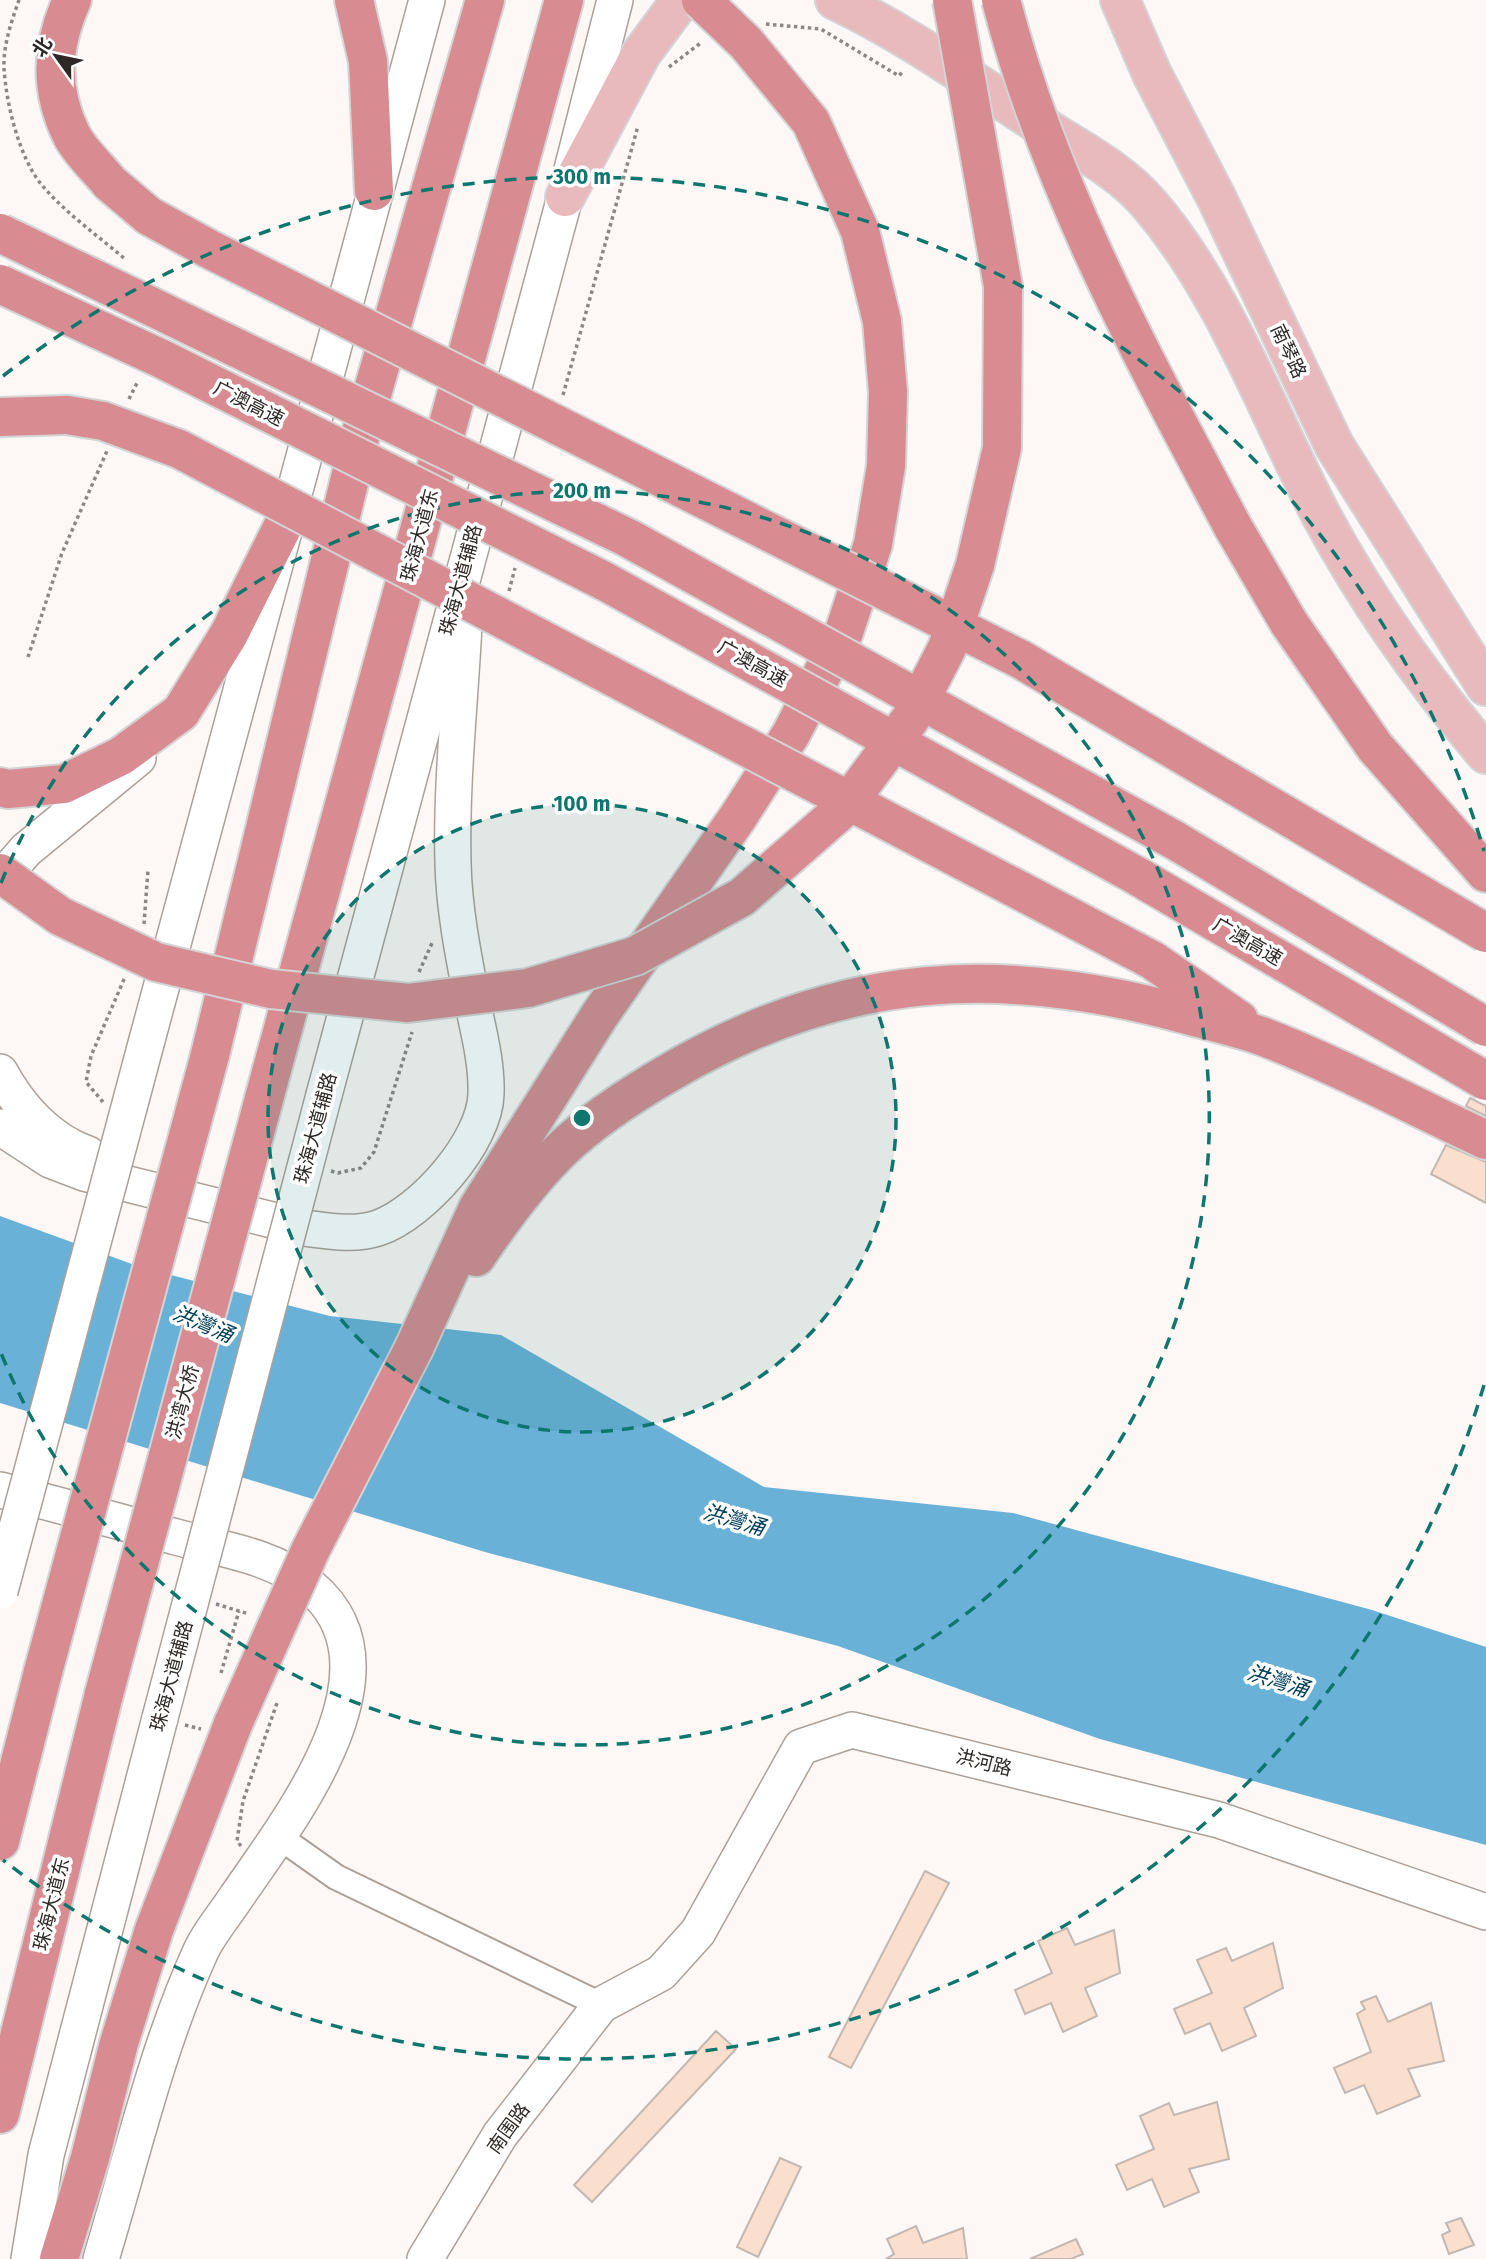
<svg xmlns="http://www.w3.org/2000/svg" width="1486" height="2259" font-family="'Fira Sans','Noto Sans SC',sans-serif">
	<style>
		.water { fill: #6ab1d8 }
		.building { fill: #fadfcf; stroke: #c3b8b1; stroke-width: 2 }
		.lines { fill: none; stroke-linecap: round; stroke-linejoin: round }
		.street-casing { stroke: #aca19a; stroke-width: 28 }
		.secondary-casing { stroke: #aca19a; stroke-width: 38 }
		.primary-casing { stroke: #d5d4d4; stroke-width: 42 }
		.highway-casing { stroke: #d5d4d4; stroke-width: 42 }
		.path { stroke: #8c8785; stroke-width: 3.5; stroke-dasharray: 3.5 3.5; stroke-linecap: butt }
		.street { stroke: #fff; stroke-width: 24 }
		.secondary { stroke: #fff; stroke-width: 35 }
		.primary { stroke: #e8b9bd; stroke-width: 38 }
		.highway { stroke: #d88b91; stroke-width: 38 }
		.secondary-bridge-casing { stroke: #aca19a; stroke-width: 38; stroke-linecap: butt }
		.highway-bridge-casing { stroke: #d5d4d4; stroke-width: 42; stroke-linecap: butt }
		.secondary-bridge { stroke: #fff; stroke-width: 35 }
		.highway-bridge { stroke: #d88b91; stroke-width: 38 }
		.ring { fill: none; stroke: #0f766e; stroke-width: 3.5; stroke-dasharray: 12 9 }
		.labels { text-anchor: middle; stroke-width: 7; stroke-linejoin: round; paint-order: stroke }
		.street-label { font-size: 19px; fill: #2d2826; stroke: #fff }
		.water-label { font-size: 21px; font-style: italic; fill: #02405b; stroke: #fff }
		.centre { fill: #0f766e; stroke: #fff; stroke-width: 3.5 }
		.ring-label { font-size: 21px; text-anchor: middle; font-weight: bold; fill: #0f766e; stroke: #fff; stroke-width: 7; stroke-linejoin: round; paint-order: stroke }
	</style>
	<rect width="100%" height="100%" fill="#fdf8f6"/>
	<!-- water -->
	<path class="water" d="M0,1216L140,1267L330,1316L501,1335L764,1487L1013,1513L1372,1610L1486,1647V1845L1100,1739L838,1646L485,1552L0,1403Z"/>
	<!-- building -->
	<g class="building">
		<path d="M1470,1098L1486,1106V1116L1466,1106Z"/>
		<path d="M1446,1145L1486,1162V1203L1431,1174Z"/>
		<path d="M925,1871L949,1883L851,2068L829,2057Z"/>
		<path d="M1067,1928L1075,1945L1114,1930L1120,1973L1085,1988L1097,2016L1063,2032L1051,2003L1025,2014L1015,1990L1052,1973L1038,1941Z"/>
		<path d="M1273,1943L1283,1988L1244,2008L1256,2036L1222,2051L1210,2023L1185,2034L1174,2009L1212,1993L1197,1960L1226,1948L1232,1961Z"/>
		<path d="M1376,1996L1388,2022L1431,2003L1444,2061L1408,2069L1420,2096L1377,2114L1364,2085L1345,2093L1334,2068L1371,2052L1357,2014L1365,2009L1361,2002Z"/>
		<path d="M716,2031L736,2049L592,2202L574,2185Z"/>
		<path d="M1217,2102L1229,2159L1189,2169L1199,2192L1164,2207L1152,2179L1127,2190L1116,2165L1154,2149L1140,2116L1169,2103L1174,2115Z"/>
		<path d="M780,2158L801,2167L758,2257L737,2247Z"/>
		<path d="M1461,2218L1474,2245L1449,2254L1442,2235L1450,2231L1446,2223Z"/>
		<path d="M916,2226L923,2243L963,2228L967,2259H886L894,2254L887,2239Z"/>
		<path d="M1076,2239L1083,2254L1071,2259H1030Z"/>
	</g>
	<g class="lines">
		<defs>
			<path id="street" d="M278,1836L336,1877L601,2005"/>
			<g id="secondary">
				<path d="M0,880L26,850L138,758"/>
				<path d="M147,1040L427,0"/>
				<path d="M0,1072C19,1107 49,1141 88,1154"/>
				<path d="M324,1095L565,197L615,0"/>
				<path d="M0,1127L50,1160L84,1173L304,1228C328,1231 354,1236 378,1228C422,1213 485,1142 486,1094C487,1064 479,1033 473,1005C464,959 454,910 453,863C451,784 460,703 464,625"/>
				<path d="M0,1490C59,1505 117,1521 176,1537C221,1549 274,1556 311,1587C409,1670 287,1823 235,1899C224,1916 208,1934 200,1953C156,2050 132,2157 101,2259"/>
				<path d="M29,2259L46,2155L160,1718"/>
				<path d="M425,2259L500,2135L601,2005L661,1973L698,1932L801,1747L852,1730L1219,1820L1486,1912"/>
			</g>
			<g id="primary">
				<path d="M835,0C905,33 969,79 1034,121C1073,146 1120,169 1150,205C1225,293 1267,412 1321,515C1367,601 1423,680 1486,754"/>
				<path d="M1120,0L1152,74L1217,199L1334,445L1486,686"/>
				<path d="M565,197L641,54L681,0"/>
			</g>
			<g id="highway">
				<path d="M72,0C51,47 49,89 72,136C81,153 98,168 110,183"/>
				<path d="M354,0L368,61L374,191"/>
				<path d="M0,417L67,415"/>
				<path d="M1233,527L1289,623L1375,747L1486,873"/>
				<path d="M0,787L8,789L64,784L121,756L181,712L229,634L284,524"/>
				<path d="M1152,960L1239,1020"/>
				<path d="M210,1055L362,429L485,0"/>
				<path d="M272,1069L564,0"/>
				<path d="M476,1257C501,1220 529,1181 561,1150C593,1119 634,1093 672,1071C842,972 1000,963 1187,1015C1212,1022 1239,1028 1264,1037C1339,1066 1413,1106 1486,1140"/>
				<path d="M414,1348L478,1208L599,1016L738,817L791,734L844,632L873,544L886,466L888,392L882,321L860,231"/>
				<path d="M0,1841L43,1672"/>
				<path d="M0,2114L104,1694"/>
				<path d="M59,2259L90,2158L119,2043L154,1930L233,1724"/>
			</g>
		</defs>
		<!-- street casing -->
		<use href="#street" class="street-casing"/>
		<!-- secondary casing -->
		<use href="#secondary" class="secondary-casing"/>
		<!-- primary casing -->
		<use href="#primary" class="primary-casing"/>
		<!-- highway casing -->
		<use href="#highway" class="highway-casing"/>
		<!-- path -->
		<g class="path">
			<path d="M19,0C12,20 3,45 4,68C6,103 19,157 41,184C64,212 97,235 125,259"/>
			<path d="M766,24L821,29L899,76L903,71"/>
			<path d="M669,67L702,42"/>
			<path d="M563,395L638,126"/>
			<path d="M129,399L138,381"/>
			<path d="M509,591L515,568"/>
			<path d="M28,657L62,553L107,451"/>
			<path d="M144,924L148,870"/>
			<path d="M419,972L433,941"/>
			<path d="M103,1102L86,1082L91,1056L125,977"/>
			<path d="M331,1171L338,1173L361,1168L374,1152L412,1032"/>
			<path d="M216,1604L249,1614"/>
			<path d="M221,1673L239,1611"/>
			<path d="M185,1725L201,1729"/>
			<path d="M241,1846L237,1841L243,1801L278,1700"/>
		</g>
		<!-- street -->
		<use href="#street" class="street"/>
		<!-- secondary -->
		<use href="#secondary" class="secondary"/>
		<!-- primary -->
		<use href="#primary" class="primary"/>
		<!-- highway -->
		<use href="#highway" class="highway"/>
		<defs>
			<g id="secondary-bridge">
				<path d="M0,1591L147,1040"/>
				<path d="M160,1718L324,1095"/>
			</g>
			<g id="highway-bridge">
				<path d="M701,0L746,43L811,122L860,231"/>
				<path d="M1001,0C1049,187 1143,358 1233,527"/>
				<path d="M110,183L149,216L209,249L1020,659L1486,933"/>
				<path d="M0,233L628,538L1176,841L1486,1027"/>
				<path d="M0,284L162,359L606,582L1139,877L1486,1081"/>
				<path d="M67,415L103,421L179,449L1152,960"/>
				<path d="M0,873L60,916L156,962L271,989L408,1003L528,988L635,956L742,897L845,807L911,718L947,648L975,565L1002,448L1003,286L952,0"/>
				<path d="M43,1672L210,1055"/>
				<path d="M104,1694L272,1069"/>
				<path d="M233,1724L311,1549L414,1348"/>
			</g>
		</defs>
		<!-- secondary-bridge casing -->
		<use href="#secondary-bridge" class="secondary-bridge-casing"/>
		<!-- highway-bridge casing -->
		<use href="#highway-bridge" class="highway-bridge-casing"/>
		<!-- secondary-bridge -->
		<use href="#secondary-bridge" class="secondary-bridge"/>
		<!-- highway-bridge -->
		<use href="#highway-bridge" class="highway-bridge"/>
	</g>
	<!-- distance rings -->
	<circle cx="582" cy="1118" r="314" fill="#0f766e" fill-opacity=".12"/>
	<g class="ring">
		<circle cx="582" cy="1118" r="314"/>
		<path d="M1 883A627 627 0 1 1 1 1353"/>
		<path d="M1484 1385A941 941 0 0 1 3 1860M3 376A941 941 0 0 1 1484 851"/>
	</g>
	<g class="labels">
		<!-- street labels -->
		<g class="street-label">
			<text transform="translate(1289 351) rotate(65)" y="7">南琴路</text>
			<text transform="translate(249 403) rotate(27)" y="7">广澳高速</text>
			<text transform="translate(419 535) rotate(-75)" y="7">珠海大道东</text>
			<text transform="translate(460 580) rotate(-75)" y="7">珠海大道辅路</text>
			<text transform="translate(753 663) rotate(29)" y="7">广澳高速</text>
			<text transform="translate(1248 941) rotate(30)" y="7">广澳高速</text>
			<text transform="translate(315 1128) rotate(-75)" y="7">珠海大道辅路</text>
			<text transform="translate(182 1402) rotate(-75)" y="7">洪湾大桥</text>
			<text transform="translate(171 1676) rotate(-75)" y="7">珠海大道辅路</text>
			<text transform="translate(984 1762) rotate(14)" y="7">洪河路</text>
			<text transform="translate(51 1904) rotate(-76)" y="7">珠海大道东</text>
			<text transform="translate(508 2128) rotate(-54)" y="7">南围路</text>
		</g>
		<!-- water labels -->
		<g class="water-label">
			<text transform="translate(203 1324) rotate(23)" y="7">洪灣涌</text>
			<text transform="translate(734 1520) rotate(16)" y="7">洪灣涌</text>
			<text transform="translate(1278 1681) rotate(17)" y="7">洪灣涌</text>
		</g>
	</g>
	<circle cx="582" cy="1118" r="10" class="centre"/>
	<g class="ring-label">
		<text x="582" y="184">300 m</text>
		<text x="582" y="498">200 m</text>
		<text x="582" y="811">100 m</text>
	</g>
	<!-- north arrow -->
	<g transform="translate(56 56) rotate(303)" stroke="#ffffff" stroke-width="5" paint-order="stroke">
	<path d="M0-5L12 26L0 18L-12 26Z" fill="#2d2826"/>
	<text y="-10" font-size="19" font-weight="bold" text-anchor="middle" fill="#2d2826">北</text>
	</g>
</svg>
